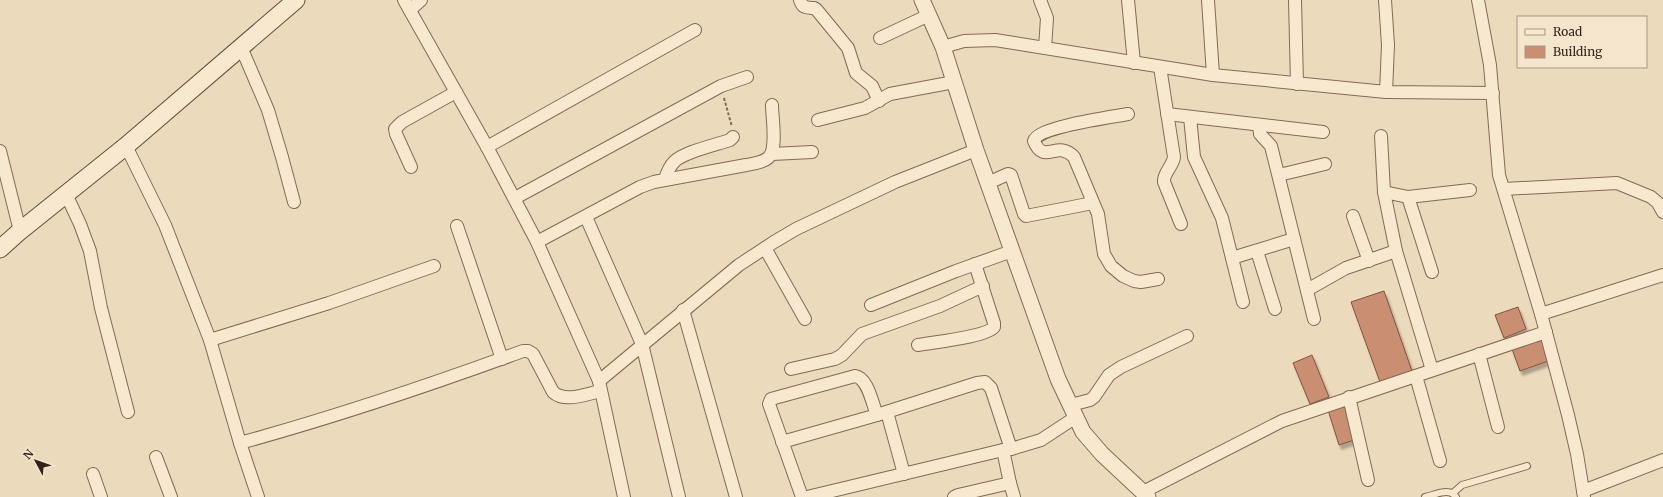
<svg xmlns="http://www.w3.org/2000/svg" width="1663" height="497" font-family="Merriweather,serif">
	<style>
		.building { fill: #ca8f73; stroke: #82523d; filter: url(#shadow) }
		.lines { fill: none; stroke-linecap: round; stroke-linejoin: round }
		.service-casing { stroke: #846a56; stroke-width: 8 }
		.minor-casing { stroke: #846a56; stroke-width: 14 }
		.tertiary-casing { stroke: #846a56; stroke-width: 17 }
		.secondary-casing { stroke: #654c3a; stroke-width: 19 }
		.path { stroke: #846a56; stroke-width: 2; stroke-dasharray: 3 2; stroke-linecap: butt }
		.service { stroke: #f8e8cf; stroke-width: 6 }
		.minor { stroke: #f8e8cf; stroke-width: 12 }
		.tertiary { stroke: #f8e8cf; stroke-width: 15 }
		.secondary { stroke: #f8e8cf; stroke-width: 17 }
	</style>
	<defs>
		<filter id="shadow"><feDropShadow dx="2.5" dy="4.5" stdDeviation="1" flood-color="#0004"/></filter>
	</defs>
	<rect width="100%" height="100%" fill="#ecdabd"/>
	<!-- building -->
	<g class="building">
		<path d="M1384,291L1412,371L1380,382L1351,302Z"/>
		<path d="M1518,307L1526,329L1504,338L1495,315Z"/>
		<path d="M1543,337L1551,360L1520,371L1512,349Z"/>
		<path d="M1312,355L1329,397L1310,404L1293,363Z"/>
		<path d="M1346,404L1357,439L1339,445L1328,410Z"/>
	</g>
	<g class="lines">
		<defs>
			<g id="service">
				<path d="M1453,493L1462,485L1527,466"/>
				<path d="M1425,497C1435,495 1450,487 1456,497"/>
			</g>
			<g id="minor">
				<path d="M404,0L487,147L537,242L599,381L624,497"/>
				<path d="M800,0C803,9 806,7 814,8L816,9L848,48L856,73L872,86L879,101"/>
				<path d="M1040,0L1047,18L1045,48"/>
				<path d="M1128,0L1134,63"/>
				<path d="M1208,0L1213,75"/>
				<path d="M1295,0L1297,84"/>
				<path d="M1385,0L1388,45L1386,92"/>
				<path d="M1478,0L1490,65L1499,175L1541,314L1568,415L1577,454L1584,497"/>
				<path d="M410,10L421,0"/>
				<path d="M880,38L929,15"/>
				<path d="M241,47L268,110L282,157L294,202"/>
				<path d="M943,47L964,41L995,40L1213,75L1386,92L1493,93"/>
				<path d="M1160,67L1174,157C1173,166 1163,173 1164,182L1181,224"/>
				<path d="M1128,114C1112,117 1037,127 1034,141C1044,166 1057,139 1074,157L1098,214L1104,254L1111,266L1123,276L1134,281L1141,282L1158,279"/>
				<path d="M1167,114L1323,132"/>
				<path d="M1190,117L1194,157L1222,218L1243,302"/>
				<path d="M818,120L865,108L890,94L954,82"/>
				<path d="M1259,125L1260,134L1271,146L1314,319"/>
				<path d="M1381,136L1384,192L1396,251L1432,370"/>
				<path d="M126,146L165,225L210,340L240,443L258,497"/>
				<path d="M487,147L695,30"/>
				<path d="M0,151L20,231"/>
				<path d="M772,154L812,152"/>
				<path d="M411,167L396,134L395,129L402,122L456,92"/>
				<path d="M1279,175L1325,164"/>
				<path d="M665,179C667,173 669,167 674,162C683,152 716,145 730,140L733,137"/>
				<path d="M988,183L1008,174L1011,175L1024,214L1026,216L1093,203"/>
				<path d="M1504,189L1617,183L1651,197L1658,203L1663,212"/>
				<path d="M1384,192L1408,197L1470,190"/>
				<path d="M66,194L80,224L90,251L101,308L128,412"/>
				<path d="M1408,197L1432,272"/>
				<path d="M515,198L721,86L747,77"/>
				<path d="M1353,216L1369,261"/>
				<path d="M586,217L642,344L679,497"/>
				<path d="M457,226L502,359"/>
				<path d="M537,242L640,187L654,182L746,165C753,164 762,163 768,158C778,150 772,118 772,105"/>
				<path d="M765,248L805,319"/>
				<path d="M1257,251L1275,309"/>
				<path d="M1232,258L1294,239"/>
				<path d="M1307,290L1346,268L1396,251"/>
				<path d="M871,305L956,271L1012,251"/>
				<path d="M683,310L736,497"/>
				<path d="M1541,314L1663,275"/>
				<path d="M210,340L329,303L434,266"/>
				<path d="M918,345C934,342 986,337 994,327V323L975,264"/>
				<path d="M1479,354L1498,427"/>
				<path d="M791,369L835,359L842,355L862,334L940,306L983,286"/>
				<path d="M1416,376L1440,461"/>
				<path d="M599,381L739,265L774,242L796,229L895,182L976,150"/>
				<path d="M1349,397L1368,480"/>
				<path d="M1071,405L1090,400L1094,397L1109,375L1121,367L1187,336"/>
				<path d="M887,412L904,474"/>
				<path d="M877,415L977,383L985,382L991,388L1011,449L1041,440L1076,417"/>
				<path d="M782,442L877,415C872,403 868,378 855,376L771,399L769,404L802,497"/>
				<path d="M240,443C335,417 430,385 523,351H528L533,354L553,392C565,403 586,394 601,391"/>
				<path d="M156,457L171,497"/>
				<path d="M93,474L101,497"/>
				<path d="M1010,483L1003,450L1011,449"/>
				<path d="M1583,491L1663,460"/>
				<path d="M1143,492L1282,421L1546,332"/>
				<path d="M807,497L1003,450"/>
				<path d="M954,497L958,495L1010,483L1014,497"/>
			</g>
			<path id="tertiary" d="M922,0L943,47L976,150L1058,379L1083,432L1102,454L1148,497"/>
			<path id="secondary" d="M0,249L20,231L126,146L296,0"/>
		</defs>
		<!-- service casing -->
		<use href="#service" class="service-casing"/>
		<!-- minor casing -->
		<use href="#minor" class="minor-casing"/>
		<!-- tertiary casing -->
		<use href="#tertiary" class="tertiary-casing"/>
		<!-- secondary casing -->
		<use href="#secondary" class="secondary-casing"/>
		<!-- path -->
		<path class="path" d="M724,98L732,127"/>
		<!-- service -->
		<use href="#service" class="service"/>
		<!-- minor -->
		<use href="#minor" class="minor"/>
		<!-- tertiary -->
		<use href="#tertiary" class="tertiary"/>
		<!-- secondary -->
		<use href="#secondary" class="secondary"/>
	</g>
	<!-- legend -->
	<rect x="1517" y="16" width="130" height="52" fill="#f4e5cc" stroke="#a79885"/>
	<rect x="1525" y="29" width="20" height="6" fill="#f8e8cf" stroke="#a79885"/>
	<text x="1553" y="36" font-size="12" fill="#33241b">Road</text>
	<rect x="1525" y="46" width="20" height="12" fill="#ca8f73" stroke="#a79885"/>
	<text x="1553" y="56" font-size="12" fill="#33241b">Building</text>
	<!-- north arrow -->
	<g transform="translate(36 461) rotate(311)" stroke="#f4e5cc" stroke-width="3" paint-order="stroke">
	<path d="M0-3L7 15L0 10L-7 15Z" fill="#33241b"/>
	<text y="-6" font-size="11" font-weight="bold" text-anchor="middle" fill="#33241b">N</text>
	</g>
</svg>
